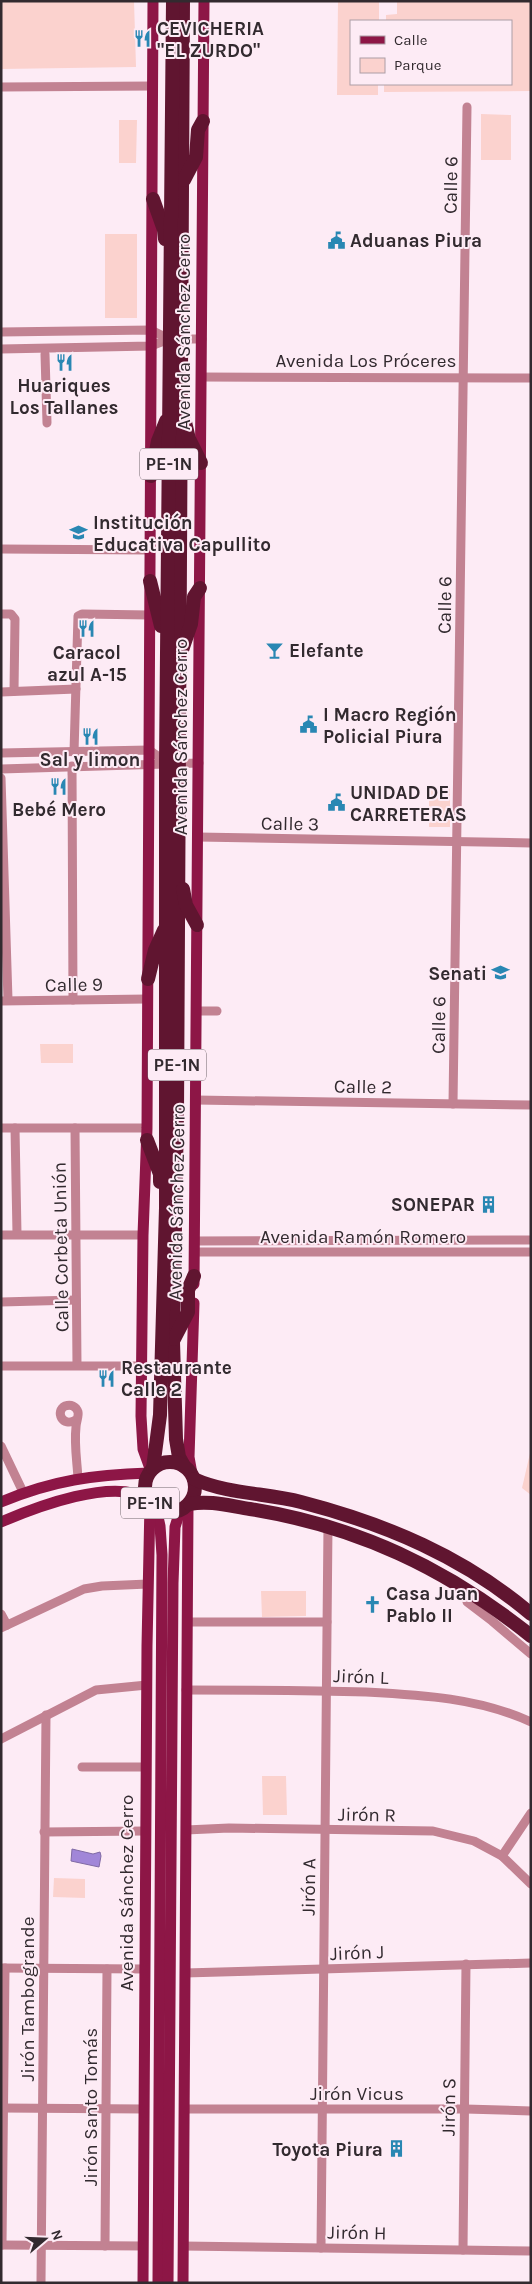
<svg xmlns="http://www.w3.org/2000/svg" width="532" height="2284" font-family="Karla,sans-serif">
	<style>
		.green { fill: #fbd2ce }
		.water { fill: #a186d8; stroke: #806aa5 }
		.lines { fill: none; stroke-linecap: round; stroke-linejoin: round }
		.minor { stroke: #c28292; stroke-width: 9 }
		.major { stroke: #8d1646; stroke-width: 11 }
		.highway { stroke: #601530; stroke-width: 14 }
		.labels { text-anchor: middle; stroke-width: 4; stroke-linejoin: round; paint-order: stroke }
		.shield { fill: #fdebf5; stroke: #6f646a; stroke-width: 1 }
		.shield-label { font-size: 18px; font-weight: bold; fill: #322a2f }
		.poi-label { font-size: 19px; font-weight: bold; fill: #322a2f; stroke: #fdebf5; text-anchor: start }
		.street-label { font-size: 19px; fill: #322a2f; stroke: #fdebf5 }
	</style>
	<rect width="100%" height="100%" fill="#fdebf5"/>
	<!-- green -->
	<g class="green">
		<path d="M1,1H134L136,67L1,69Z"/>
		<path d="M338,1H379V21H351V84H378V95H337Z"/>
		<path d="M397,1H531V91L384,92V84H511V21H386V15L397,14Z"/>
		<path d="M481,114L511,115V160H481Z"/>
		<path d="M119,120H137L136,163H119Z"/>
		<rect x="105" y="234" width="32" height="84"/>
		<path d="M429,787L450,788V827H429Z"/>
		<path d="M40,1044H73V1063H41Z"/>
		<path d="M531,1449V1495L522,1488Z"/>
		<path d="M261,1591H306V1616L262,1617Z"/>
		<path d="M262,1776H286L287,1815H263Z"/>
		<path d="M54,1878L85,1879V1898L53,1897Z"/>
	</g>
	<!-- water -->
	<path class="water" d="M72,1849L93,1854L100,1852L101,1856L99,1867L71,1861Z"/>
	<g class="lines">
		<!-- minor -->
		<g class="minor">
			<path d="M1,87L153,86"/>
			<path d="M1,332L151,330L169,339"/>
			<path d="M1,349L151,346L169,339H202"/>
			<path d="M45,354L47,423"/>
			<path d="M201,377L531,378"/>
			<path d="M1,549L150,550"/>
			<path d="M1,614H11L15,619L14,691"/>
			<path d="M1,692L76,689"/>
			<path d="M74,752L78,616L82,614L150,615"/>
			<path d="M1,753L149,750L166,762"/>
			<path d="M72,766L73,1000"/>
			<path d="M1,769L199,763"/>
			<path d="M1,778L8,1000"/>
			<path d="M198,837L531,843"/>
			<path d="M1,1001L147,999"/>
			<path d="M196,1011H217"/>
			<path d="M196,1100L531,1105"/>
			<path d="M453,1104L467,107"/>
			<path d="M1,1128H147"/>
			<path d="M15,1128L17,1234"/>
			<path d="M75,1128L77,1365"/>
			<path d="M1,1235H143"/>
			<path d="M195,1241L531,1240"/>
			<path d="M195,1252H531"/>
			<path d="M1,1302L76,1300"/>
			<path d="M1,1366H142"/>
			<path d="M76,1420C62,1428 55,1411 65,1406C71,1404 76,1406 78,1412C79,1416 76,1422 76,1427C74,1444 77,1461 78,1478"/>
			<path d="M1,1446L23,1492"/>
			<path d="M467,1602L492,1621L531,1654"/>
			<path d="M1,1614L7,1625"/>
			<path d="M187,1622H327"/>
			<path d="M1,1628L84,1589L102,1586L148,1584"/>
			<path d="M186,1690C246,1690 307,1690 366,1692C423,1695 479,1698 531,1722"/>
			<path d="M1,1739L96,1690L147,1685"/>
			<path d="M82,1767H146"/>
			<path d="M186,1830L229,1828L433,1831L474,1841L502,1856L531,1884"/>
			<path d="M44,1832L145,1831"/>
			<path d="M502,1856L531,1813"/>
			<path d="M1,1968L144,1969"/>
			<path d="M185,1973L531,1963"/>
			<path d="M1,2108L144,2109"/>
			<path d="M184,2109H465L531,2111"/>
			<path d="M1,2245L143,2246"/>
			<path d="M2,2245L5,1968"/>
			<path d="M105,2246L107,1969"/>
			<path d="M183,2246L531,2251"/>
			<path d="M321,2248L328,1526"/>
			<path d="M463,2250L466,1964"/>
			<path d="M41,2283L46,1715"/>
		</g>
		<!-- major -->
		<g class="major">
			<path d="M194,1284L204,1"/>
			<path d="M151,1471L143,1449L141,1416L143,1235L147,1128L153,1"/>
			<path d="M192,1474L189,1457L194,1303"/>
			<path d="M1,1502C53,1480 94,1475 149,1473"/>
			<path d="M156,1508L160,1526L162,1555L158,2283"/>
			<path d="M1,1522C36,1507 114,1477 148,1499"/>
			<path d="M143,2283L147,1646L150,1503"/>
			<path d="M168,2283L173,1583L175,1527L180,1511"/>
			<path d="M183,2283L188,1506"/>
		</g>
		<!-- highway -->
		<g class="highway">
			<path d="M183,1L177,1113L173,1342L176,1439L179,1457L184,1466"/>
			<path d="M184,180L196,157L198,130L203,121"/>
			<path d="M153,199L164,230L165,239"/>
			<path d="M185,422L189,439L201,463"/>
			<path d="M151,476L158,441L166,421"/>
			<path d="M150,581L161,626"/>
			<path d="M182,650L191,624L194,597L200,588"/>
			<path d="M183,889L186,905L197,925"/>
			<path d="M148,979L155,950L164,930"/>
			<path d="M147,1140L160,1174V1182"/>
			<path d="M174,1339L188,1312V1290L194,1276"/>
			<circle cx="170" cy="1487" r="25"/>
			<path d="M153,1468L160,1415L166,1208V762L173,1"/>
			<path d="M194,1479C227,1494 267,1493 301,1502C386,1524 464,1557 531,1614"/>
			<path d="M190,1504C209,1500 230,1506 250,1509C357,1526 446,1568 531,1636"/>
		</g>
	</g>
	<!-- icons -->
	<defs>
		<symbol id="restaurant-bare" viewBox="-9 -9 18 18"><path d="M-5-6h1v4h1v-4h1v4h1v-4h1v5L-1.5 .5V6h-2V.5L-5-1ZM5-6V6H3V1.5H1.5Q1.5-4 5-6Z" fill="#2987b3" stroke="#fdebf5" stroke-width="2.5" paint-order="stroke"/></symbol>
		<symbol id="civic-bare" viewBox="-9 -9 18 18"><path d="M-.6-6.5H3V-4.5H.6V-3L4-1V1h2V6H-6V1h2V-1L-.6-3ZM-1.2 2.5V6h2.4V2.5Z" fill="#2987b3" stroke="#fdebf5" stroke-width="2.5" paint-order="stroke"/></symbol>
		<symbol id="school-bare" viewBox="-9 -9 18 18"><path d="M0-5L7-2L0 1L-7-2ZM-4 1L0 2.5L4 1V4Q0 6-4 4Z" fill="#2987b3" stroke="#fdebf5" stroke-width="2.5" paint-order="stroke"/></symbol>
		<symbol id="bar-bare" viewBox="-9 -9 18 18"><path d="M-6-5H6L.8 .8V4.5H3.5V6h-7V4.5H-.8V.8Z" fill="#2987b3" stroke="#fdebf5" stroke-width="2.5" paint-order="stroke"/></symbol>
		<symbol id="university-bare" viewBox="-9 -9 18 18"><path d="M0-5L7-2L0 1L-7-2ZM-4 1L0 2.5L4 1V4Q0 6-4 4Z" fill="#2987b3" stroke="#fdebf5" stroke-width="2.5" paint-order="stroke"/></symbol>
		<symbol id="building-bare" viewBox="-9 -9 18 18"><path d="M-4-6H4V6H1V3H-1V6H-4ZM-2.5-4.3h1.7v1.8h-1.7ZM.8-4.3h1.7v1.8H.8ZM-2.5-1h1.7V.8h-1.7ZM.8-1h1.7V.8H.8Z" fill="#2987b3" stroke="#fdebf5" stroke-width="2.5" paint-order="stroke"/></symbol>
		<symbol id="church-bare" viewBox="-9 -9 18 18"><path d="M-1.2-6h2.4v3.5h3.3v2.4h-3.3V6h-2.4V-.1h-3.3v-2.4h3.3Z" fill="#2987b3" stroke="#fdebf5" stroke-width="2.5" paint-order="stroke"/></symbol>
	</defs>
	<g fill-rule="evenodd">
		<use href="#restaurant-bare" x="130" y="26" width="25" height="25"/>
		<use href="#civic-bare" x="324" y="228" width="25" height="25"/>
		<use href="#restaurant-bare" x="52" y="350" width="25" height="25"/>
		<use href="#school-bare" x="66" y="520" width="25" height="25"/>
		<use href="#restaurant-bare" x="74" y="616" width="25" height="25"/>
		<use href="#bar-bare" x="262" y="638" width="25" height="25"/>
		<use href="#civic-bare" x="296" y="712" width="25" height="25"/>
		<use href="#restaurant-bare" x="78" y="724" width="25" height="25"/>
		<use href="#restaurant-bare" x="46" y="774" width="25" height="25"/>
		<use href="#civic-bare" x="324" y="790" width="25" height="25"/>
		<use href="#university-bare" x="488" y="960" width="25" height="25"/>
		<use href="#building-bare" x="476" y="1192" width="25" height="25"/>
		<use href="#restaurant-bare" x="94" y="1366" width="25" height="25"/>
		<use href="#church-bare" x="360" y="1592" width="25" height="25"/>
		<use href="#building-bare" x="384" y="2136" width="25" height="25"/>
	</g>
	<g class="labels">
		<!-- shield labels -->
		<g class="shield">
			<rect x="140" y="448.5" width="58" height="31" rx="4"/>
			<rect x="148" y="1049.5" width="58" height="31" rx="4"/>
			<rect x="121" y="1487.5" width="58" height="31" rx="4"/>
		</g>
		<g class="shield-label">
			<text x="169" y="470">PE-1N</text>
			<text x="177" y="1071">PE-1N</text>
			<text x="150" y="1509">PE-1N</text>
		</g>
		<!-- poi labels -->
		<g class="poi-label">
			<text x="157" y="35">CEVICHERIA<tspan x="157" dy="22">"EL ZURDO"</tspan></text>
			<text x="350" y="247">Aduanas Piura</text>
			<text x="64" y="392" text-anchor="middle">Huariques<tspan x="64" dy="22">Los Tallanes</tspan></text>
			<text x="93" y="529">Institución<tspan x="93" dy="22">Educativa Capullito</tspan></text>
			<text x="289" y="657">Elefante</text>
			<text x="87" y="659" text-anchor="middle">Caracol<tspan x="87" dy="22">azul A-15</tspan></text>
			<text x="323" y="721">I Macro Región<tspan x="323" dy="22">Policial Piura</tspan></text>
			<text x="90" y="766" text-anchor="middle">Sal y limon</text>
			<text x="350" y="799">UNIDAD DE<tspan x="350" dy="22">CARRETERAS</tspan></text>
			<text x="59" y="816" text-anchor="middle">Bebé Mero</text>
			<text x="487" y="980" text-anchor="end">Senati</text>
			<text x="475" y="1211" text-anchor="end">SONEPAR</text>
			<text x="121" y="1374">Restaurante<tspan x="121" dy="22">Calle 2</tspan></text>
			<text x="386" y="1600">Casa Juan<tspan x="386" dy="22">Pablo II</tspan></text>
			<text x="383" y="2156" text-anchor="end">Toyota Piura</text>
		</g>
		<!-- street labels -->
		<g class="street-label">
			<text transform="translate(450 185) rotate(-89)" y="7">Calle 6</text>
			<text transform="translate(183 332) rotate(-90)" y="7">Avenida Sánchez Cerro</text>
			<text x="366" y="367">Avenida Los Próceres</text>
			<text transform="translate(444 605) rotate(-89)" y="7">Calle 6</text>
			<text transform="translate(180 737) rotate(-90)" y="7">Avenida Sánchez Cerro</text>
			<text transform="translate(290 823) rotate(1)" y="7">Calle 3</text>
			<text transform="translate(74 984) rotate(-1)" y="7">Calle 9</text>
			<text transform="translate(438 1025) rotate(-89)" y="7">Calle 6</text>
			<text transform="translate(363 1086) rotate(1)" y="7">Calle 2</text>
			<text transform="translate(176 1202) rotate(-89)" y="7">Avenida Sánchez Cerro</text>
			<text x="363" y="1243">Avenida Ramón Romero</text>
			<text transform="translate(60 1247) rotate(-91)" y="7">Calle Corbeta Unión</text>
			<text transform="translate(361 1676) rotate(2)" y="7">Jirón L</text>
			<text transform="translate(367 1814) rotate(1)" y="7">Jirón R</text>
			<text transform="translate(308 1887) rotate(-89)" y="7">Jirón A</text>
			<text transform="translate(126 1893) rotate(-90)" y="7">Avenida Sánchez Cerro</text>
			<text transform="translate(357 1952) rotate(-2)" y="7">Jirón J</text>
			<text transform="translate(27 1999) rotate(-90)" y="7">Jirón Tambogrande</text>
			<text x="357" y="2100">Jirón Vicus</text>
			<text transform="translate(90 2107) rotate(-90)" y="7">Jirón Santo Tomás</text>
			<text transform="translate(448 2107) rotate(-89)" y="7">Jirón S</text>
			<text transform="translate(357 2232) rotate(1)" y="7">Jirón H</text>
		</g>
	</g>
	<!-- border -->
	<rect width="532" height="2284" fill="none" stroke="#322a2f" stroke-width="5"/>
	<!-- legend -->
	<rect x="350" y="20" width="162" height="65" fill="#fdebf5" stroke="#ac9ea6"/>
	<rect x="360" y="36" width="25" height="8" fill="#8d1646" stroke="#ac9ea6"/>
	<text x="394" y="45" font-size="15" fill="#322a2f">Calle</text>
	<rect x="360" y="58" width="25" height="15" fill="#fbd2ce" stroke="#ac9ea6"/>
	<text x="394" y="70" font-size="15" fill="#322a2f">Parque</text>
	<!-- north arrow -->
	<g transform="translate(45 2239) rotate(71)" stroke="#fdebf5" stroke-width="4" paint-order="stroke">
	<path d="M0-4L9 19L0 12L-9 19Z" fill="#322a2f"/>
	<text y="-8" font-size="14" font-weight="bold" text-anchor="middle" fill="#322a2f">N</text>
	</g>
</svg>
